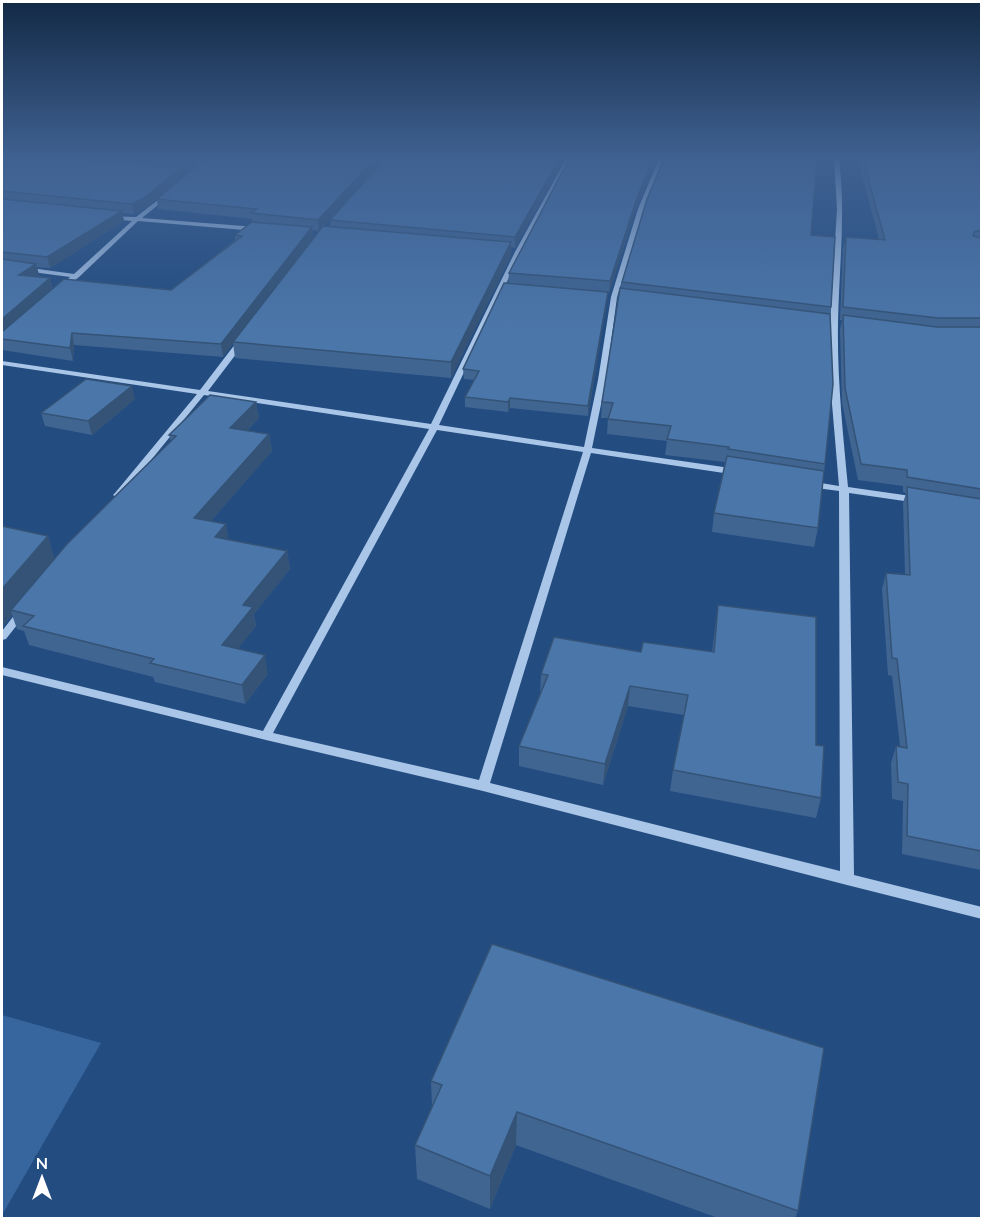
<svg xmlns="http://www.w3.org/2000/svg" width="983" height="1220" font-family="Lato,sans-serif">
	<style>
		.green { fill: #37669e }
		.lines { fill: none; stroke-linecap: round; stroke-linejoin: round }
		.minor { fill: #a9c5e7; fill-rule: evenodd }
		.wall { fill: #406591; fill-rule: evenodd }
		.shaded-wall { fill: #345376 }
		.building { fill: #4b76a9; stroke: #345376; stroke-width: 1.5 }
	</style>
	<rect width="100%" height="100%" fill="#234c80"/>
	<!-- green -->
	<path class="green" d="M2,1015L101,1043L2,1215Z"/>
	<g class="lines">
		<!-- minor -->
		<g class="minor">
			<path d="M566,159H572L521,252L439,425L584,447L598,380L611,297L638,209L659,159H664L644,209L617,297L606,380L592,448L737,469L741,472L737,475L591,453L490,783L840,871L839,491L809,487L804,484L809,481L839,486L832,404L830,324L837,209L834,159H839C846,213 839,268 838,323C837,378 843,433 848,487L918,497L923,500L918,503L849,493L854,875L982,907V919L847,885L483,791L266,740L2,675V667L263,731L429,429L204,395L121,497L118,498L113,495L115,493L197,394L2,365V361L200,390L239,339H242L246,341L208,391L431,424L515,252ZM437,430L583,452L479,780L273,733Z"/>
			<path d="M167,193L170,195L169,196L142,218L257,227L260,229L257,231L138,221L79,277L62,290L59,288L70,277L2,268V264L74,274L132,221L109,219L107,218V216L136,217Z"/>
			<path d="M23,608L28,611L6,639L2,640V631L19,609Z"/>
		</g>
	</g>
	<!-- wall -->
	<g class="wall">
		<path d="M2,159H384L323,226L330,227V220L564,159L515,248L511,247V256L451,378L235,358L233,343L223,357L74,345L73,361L2,350ZM182,169L191,170L183,177ZM157,199L158,209L252,219V222L235,235V240L171,290L53,289L50,278L37,276L39,275L37,267L50,268L124,221L122,213L134,214L146,208ZM312,230L319,231L262,305L313,238Z"/>
		<path d="M569,159H657L636,208L609,293L608,292L607,301L588,416L510,408L508,412L465,407V397L474,380L464,379L463,369L508,284L509,273Z"/>
		<path d="M858,159H981V870L902,854L903,801L892,799L891,763L896,746H900L892,676L888,675L882,589L886,573L905,574L903,503L906,493L903,492V486L858,480L842,403L840,329L842,320H840L843,249L846,237L879,240Z"/>
		<path d="M811,235L831,307L830,314L825,464L818,528L814,547L712,532L714,513L725,462L665,455L667,441L607,434L608,418H601L602,402L622,282Z"/>
		<path d="M135,399L92,435L45,426L41,413Z"/>
		<path d="M256,402L259,418L247,431L269,434L272,451L211,521L226,524L228,539L287,551L290,569L254,614L256,626L238,648L268,674L245,704L155,682L153,677L29,645L24,631L17,629L12,615L3,626L2,625V526L48,536L54,559L171,441L169,435Z"/>
		<path d="M718,605L816,745L821,798L816,818L670,791L673,770L684,715L628,706L603,785L519,766V746L540,694L541,674L641,652H712Z"/>
		<path d="M431,1081L798,1211L795,1218H718L516,1145L490,1209L417,1179L415,1145L432,1108Z"/>
	</g>
	<!-- shaded-wall -->
	<g class="shaded-wall">
		<path d="M192,159H206L191,170L190,160Z"/>
		<path d="M375,159H384L319,231L318,220Z"/>
		<path d="M559,159H564L515,248V237Z"/>
		<path d="M653,159H657L636,208L609,293L610,281L637,198Z"/>
		<path d="M182,167L183,177L146,208L134,214L132,204Z"/>
		<path d="M122,211L124,221L50,268L47,257Z"/>
		<path d="M312,227L313,238L223,357L221,344Z"/>
		<path d="M511,242V256L451,378V362Z"/>
		<path d="M36,264L39,275L22,286L19,275Z"/>
		<path d="M50,278L53,289L2,334V319Z"/>
		<path d="M608,292L607,301L588,416V406Z"/>
		<path d="M72,333L74,345L73,361L70,348Z"/>
		<path d="M132,386L135,399L92,435L88,421Z"/>
		<path d="M510,398V408L508,412V402Z"/>
		<path d="M256,402L259,418L233,445L230,428Z"/>
		<path d="M269,434L272,451L198,536L194,518Z"/>
		<path d="M226,524L229,542L215,537Z"/>
		<path d="M48,536L55,563L11,610L12,615L3,626L2,620V589Z"/>
		<path d="M287,551L290,569L254,614L256,626L226,664L222,645L243,605Z"/>
		<path d="M265,655L268,674L245,704L242,685Z"/>
		<path d="M630,686L628,706L603,785L605,764Z"/>
		<path d="M517,1112L516,1145L490,1209V1176Z"/>
	</g>
	<!-- building -->
	<g class="building">
		<path d="M2,159H75L182,167L144,198L132,204L2,191Z"/>
		<path d="M170,159H192L190,160Z"/>
		<path d="M205,159H375L318,220L251,213L257,209L157,199Z"/>
		<path d="M385,159H559L515,237L330,220Z"/>
		<path d="M569,159H653L637,198L610,281L509,273Z"/>
		<path d="M664,159H817L811,235L835,237L831,307L622,282L647,199Z"/>
		<path d="M863,159H981V231H975L973,236L981,238V318H938L843,307L846,237L885,240Z"/>
		<path d="M2,199L122,211L47,257L2,252Z"/>
		<path d="M252,222L312,227L221,344L72,333L70,348L2,339V332L3,331L64,279L171,290L242,236L235,235Z"/>
		<path d="M323,226L511,242L451,362L233,342Z"/>
		<path d="M2,259L36,264L19,275L50,278L2,319Z"/>
		<path d="M504,283L608,292L588,406L510,398L508,402L465,397L479,371L463,369Z"/>
		<path d="M620,288L830,314L833,384L825,464L728,449L729,447L667,439L671,426L608,419L613,403L602,402Z"/>
		<path d="M843,315L937,327H981V489L907,477V470L861,464L845,388Z"/>
		<path d="M86,379L132,386L88,421L41,413Z"/>
		<path d="M210,395L256,402L230,428L269,434L194,518L226,524L215,537L287,551L243,605L253,607L222,645L265,655L242,685L150,663L154,659L23,626L34,616L11,610L67,544L176,436L169,435Z"/>
		<path d="M727,456L824,471L818,528L714,513Z"/>
		<path d="M907,487L981,499V851L907,836L908,784L898,782L896,746L907,748L897,659L892,658L886,573L910,575Z"/>
		<path d="M2,526L48,536L2,589Z"/>
		<path d="M718,605L816,617V745L824,746L821,798L673,770L688,695L630,686L605,764L519,746L548,675L541,674L554,637L641,652L643,642L714,652Z"/>
		<path d="M492,944L824,1048L798,1211L517,1112L490,1176L415,1145L442,1085L431,1081Z"/>
	</g>
	<!-- sky -->
	<linearGradient id="sky" x2="0" y2="1"><stop stop-color="#132a46"/><stop offset="0.48" stop-color="#3f6191"/><stop offset="1" stop-color="#3f6191" stop-opacity="0"/></linearGradient>
	<rect width="983" height="329" fill="url(#sky)"/>
	<!-- border -->
	<rect width="983" height="1220" fill="none" stroke="#ffffff" stroke-width="6"/>
	<!-- north arrow -->
	<g transform="translate(42 1178)" stroke="#234c80" stroke-width="4.5" paint-order="stroke">
	<path d="M0-4.5L10 22L0 15L-10 22Z" fill="#ffffff"/>
	<text y="-9" font-size="16" font-weight="bold" text-anchor="middle" fill="#ffffff">N</text>
	</g>
</svg>
